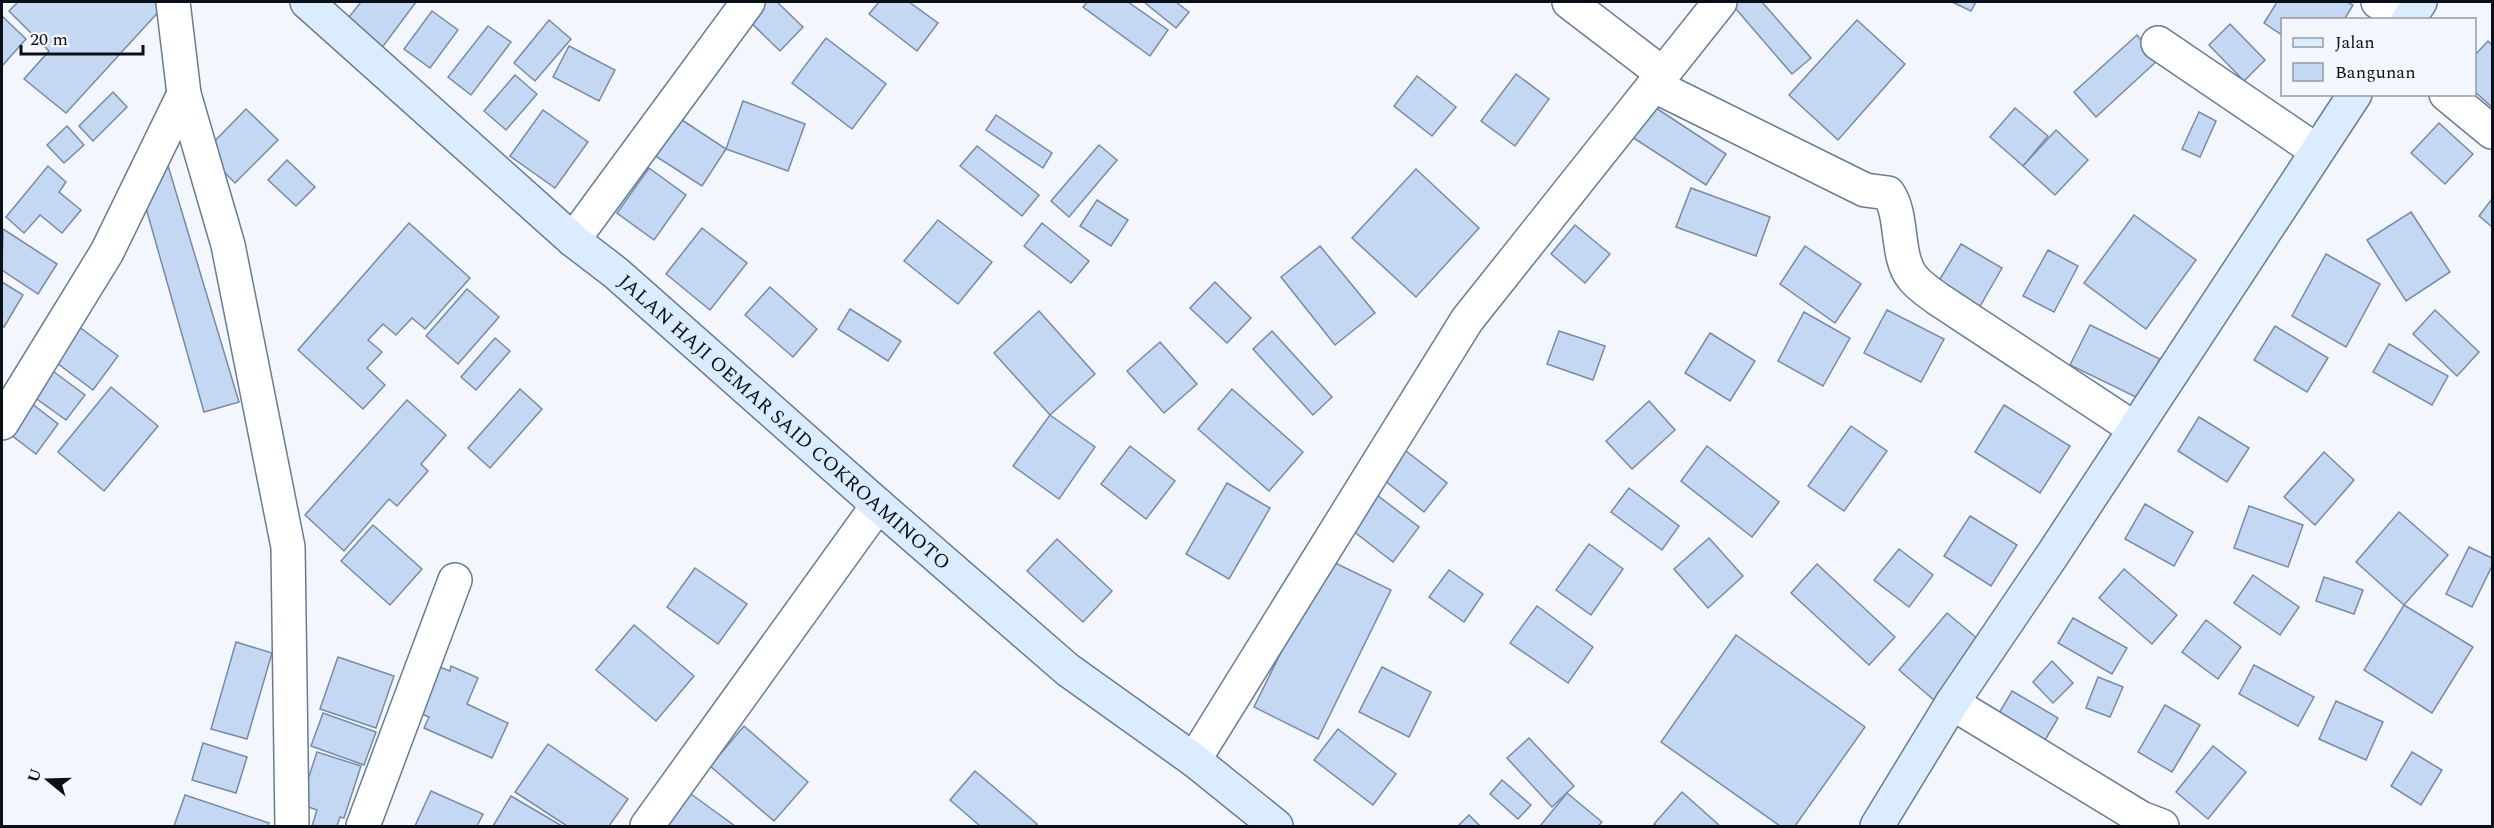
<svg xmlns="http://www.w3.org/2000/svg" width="2494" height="828" font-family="Spectral,serif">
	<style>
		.building { fill: #c4d8f3; stroke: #798ba4; stroke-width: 1.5 }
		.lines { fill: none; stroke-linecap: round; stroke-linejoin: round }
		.street-casing { stroke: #697c93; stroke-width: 36 }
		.secondary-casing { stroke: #697c93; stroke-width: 36 }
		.street { stroke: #fff; stroke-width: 33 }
		.secondary { stroke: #dcecff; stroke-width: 33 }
		.labels { text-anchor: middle; stroke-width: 4.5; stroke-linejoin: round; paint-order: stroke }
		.street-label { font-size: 20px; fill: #0a1019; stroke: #f3f7fd }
	</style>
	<rect width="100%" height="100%" fill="#f3f7fd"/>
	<!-- building -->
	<g class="building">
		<path d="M18,2H156L162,8L66,113L24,79L49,51L9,11Z"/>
		<path d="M361,2H416L381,49L345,22Z"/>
		<path d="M753,2H777L803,27L780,51L742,14Z"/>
		<path d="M879,2H909L938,23L917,51L869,14Z"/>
		<path d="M1087,2H1128L1168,30L1150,56L1083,7Z"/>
		<path d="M1144,2H1176L1189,12L1176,28Z"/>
		<path d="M1730,2H1762L1811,58L1792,74Z"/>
		<path d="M1952,2H1976L1971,11Z"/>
		<path d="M2277,2H2347L2353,5L2344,20H2282V35L2264,23Z"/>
		<path d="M432,11L458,30L430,68L404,49Z"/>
		<path d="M2,16L26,39L2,66Z"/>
		<path d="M549,20L571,39L535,81L514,63Z"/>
		<path d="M1857,20L1905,64L1838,140L1789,95Z"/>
		<path d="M2230,24L2265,60L2244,81L2209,45Z"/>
		<path d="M488,26L511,42L471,95L448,77Z"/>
		<path d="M2137,35L2158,60L2096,117L2074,92Z"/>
		<path d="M826,38L886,84L852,129L792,83Z"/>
		<path d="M2488,41L2492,45V107L2474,91V56Z"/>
		<path d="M569,46L615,70L599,101L553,77Z"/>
		<path d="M1516,74L1549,99L1515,146L1481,121Z"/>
		<path d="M515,75L537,94L506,130L484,111Z"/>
		<path d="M1417,76L1456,107L1432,136L1394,106Z"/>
		<path d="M113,92L127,107L93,141L79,126Z"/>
		<path d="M743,101L805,124L788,171L726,149Z"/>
		<path d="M1653,106L1726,154L1706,185L1632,137Z"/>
		<path d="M2015,108L2048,136L2023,166L1990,137Z"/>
		<path d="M246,109L278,140L235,183L204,152Z"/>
		<path d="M543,110L588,142L555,188L510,156Z"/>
		<path d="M670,112L726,149L702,186L646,150Z"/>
		<path d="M2199,112L2216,121L2200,157L2182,149Z"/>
		<path d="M996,115L1052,153L1043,168L986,130Z"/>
		<path d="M2439,123L2473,154L2445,184L2411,153Z"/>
		<path d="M67,126L84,145L64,163L47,145Z"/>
		<path d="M2056,130L2088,160L2055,195L2023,166Z"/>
		<path d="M1099,145L1117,160L1069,217L1051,201Z"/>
		<path d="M977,146L1039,195L1022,216L960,166Z"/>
		<path d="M166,159L239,402L204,412L140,187Z"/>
		<path d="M287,160L315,187L296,206L268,180Z"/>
		<path d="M48,166L66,182L59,192L81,210L62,233L40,215L24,233L6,217Z"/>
		<path d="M649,168L686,195L654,240L617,213Z"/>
		<path d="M1416,169L1479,228L1416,297L1352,238Z"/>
		<path d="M1691,188L1770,217L1756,256L1676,227Z"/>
		<path d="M2492,199V227L2479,216Z"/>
		<path d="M1097,200L1128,220L1111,246L1080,226Z"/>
		<path d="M2411,212L2450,272L2406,301L2367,240Z"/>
		<path d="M2134,215L2196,260L2146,329L2084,283Z"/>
		<path d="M938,220L992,262L958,304L904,261Z"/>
		<path d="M409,223L470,278L425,329L412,318L396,335L383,324L368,340L382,352L367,368L385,385L363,409L298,350Z"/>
		<path d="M1042,223L1089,261L1071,283L1024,246Z"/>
		<path d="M1575,225L1610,254L1585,283L1551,254Z"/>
		<path d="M702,228L747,263L710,310L666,274Z"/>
		<path d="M3,229L57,264L38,294L2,270Z"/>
		<path d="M1961,244L2002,268L1979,308L1937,284Z"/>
		<path d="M1320,246L1375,313L1335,345L1281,277Z"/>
		<path d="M1805,246L1861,284L1835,323L1780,284Z"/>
		<path d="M2048,250L2078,266L2054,312L2023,296Z"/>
		<path d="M2326,254L2380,284L2346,347L2292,316Z"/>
		<path d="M2,282L23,295L4,327L2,326Z"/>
		<path d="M1215,282L1251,318L1227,343L1190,308Z"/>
		<path d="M770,287L817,329L793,357L745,315Z"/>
		<path d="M467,289L499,317L458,364L426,336Z"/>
		<path d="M850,309L901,341L888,361L838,329Z"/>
		<path d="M1887,310L1944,339L1921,382L1864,353Z"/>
		<path d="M2435,310L2479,352L2457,376L2413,334Z"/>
		<path d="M1039,311L1095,374L1050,415L994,353Z"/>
		<path d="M1804,312L1850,338L1823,386L1778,361Z"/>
		<path d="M74,323L118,356L93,390L49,357Z"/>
		<path d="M2090,325L2160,359L2140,399L2070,365Z"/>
		<path d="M2275,326L2328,358L2307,392L2254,360Z"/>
		<path d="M1272,331L1332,397L1313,415L1253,349Z"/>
		<path d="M1559,331L1605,346L1593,380L1547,364Z"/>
		<path d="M1710,333L1755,361L1730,401L1685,373Z"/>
		<path d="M495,338L510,351L476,390L461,377Z"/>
		<path d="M1160,342L1197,384L1164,413L1127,371Z"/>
		<path d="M2389,344L2448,376L2432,405L2373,372Z"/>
		<path d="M42,363L85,395L66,420L23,389Z"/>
		<path d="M111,387L158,426L104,491L58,452Z"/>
		<path d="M520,389L542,409L490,468L468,448Z"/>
		<path d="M1232,389L1303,452L1269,491L1198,429Z"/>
		<path d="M22,396L58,424L36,454L2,428Z"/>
		<path d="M407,400L446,435L421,464L428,471L397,506L389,499L344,551L305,515Z"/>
		<path d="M1649,401L1675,430L1632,469L1606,441Z"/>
		<path d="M2004,405L2070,446L2040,493L1975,452Z"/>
		<path d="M1050,415L1095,447L1059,499L1013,466Z"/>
		<path d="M2199,417L2249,448L2227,482L2178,451Z"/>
		<path d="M1851,426L1887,451L1844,511L1808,486Z"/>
		<path d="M1397,444L1447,483L1424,512L1374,472Z"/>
		<path d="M1130,446L1175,481L1146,519L1101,484Z"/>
		<path d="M1707,446L1779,502L1752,537L1681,481Z"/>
		<path d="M2324,452L2354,480L2315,525L2284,497Z"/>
		<path d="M1227,483L1270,508L1229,579L1186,554Z"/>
		<path d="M1629,488L1679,526L1662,550L1611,512Z"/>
		<path d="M1369,489L1419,527L1393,562L1343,523Z"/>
		<path d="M2145,504L2193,532L2174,566L2125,539Z"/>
		<path d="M2249,506L2303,525L2288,567L2234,548Z"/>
		<path d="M2399,512L2448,555L2404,605L2356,562Z"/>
		<path d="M1970,516L2017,545L1991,586L1944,556Z"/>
		<path d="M373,525L422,569L390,605L341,561Z"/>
		<path d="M1709,538L1743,576L1708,608L1674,569Z"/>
		<path d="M1057,539L1112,591L1083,622L1027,571Z"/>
		<path d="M1589,544L1623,569L1591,615L1556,590Z"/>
		<path d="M2469,547L2492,558V566L2472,607L2446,594Z"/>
		<path d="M1899,549L1933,575L1909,607L1874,580Z"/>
		<path d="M1327,559L1391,590L1318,739L1254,707Z"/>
		<path d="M1817,564L1895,637L1869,665L1791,593Z"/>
		<path d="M695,568L747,604L718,644L667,607Z"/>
		<path d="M2124,569L2177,615L2152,644L2099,598Z"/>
		<path d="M1449,570L1483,594L1464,622L1429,597Z"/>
		<path d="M2253,575L2299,607L2280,635L2234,603Z"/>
		<path d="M2324,577L2363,590L2354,614L2316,601Z"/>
		<path d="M2404,605L2473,647L2432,713L2364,670Z"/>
		<path d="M1537,606L1593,647L1568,683L1510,643Z"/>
		<path d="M1947,613L1984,644L1935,701L1899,670Z"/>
		<path d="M2073,618L2127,648L2112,674L2058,643Z"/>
		<path d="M2206,620L2241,647L2218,679L2182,652Z"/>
		<path d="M634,625L694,676L656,721L596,670Z"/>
		<path d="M1736,635L1865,727L1795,826H1780L1661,742Z"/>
		<path d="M236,642L272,653L247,739L211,729Z"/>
		<path d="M338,657L394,676L376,728L320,709Z"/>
		<path d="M2052,661L2073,683L2053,703L2033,682Z"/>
		<path d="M2254,665L2314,697L2298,726L2239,694Z"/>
		<path d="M437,666L450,671L451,666L478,678L467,704L508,723L492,758L424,728L429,717L417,712Z"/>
		<path d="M1382,667L1431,692L1409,737L1359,712Z"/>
		<path d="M2098,677L2123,687L2110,717L2086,708Z"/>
		<path d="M2012,691L2058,718L2044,742L1998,715Z"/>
		<path d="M2336,701L2383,722L2366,760L2319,739Z"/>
		<path d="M2165,705L2200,725L2172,772L2138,752Z"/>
		<path d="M323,713L376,732L364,765L311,746Z"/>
		<path d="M744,726L808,782L774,821L710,766Z"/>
		<path d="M1338,729L1396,774L1373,805L1314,760Z"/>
		<path d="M1529,738L1574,786L1552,807L1507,758Z"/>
		<path d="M203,743L247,757L236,793L192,780Z"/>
		<path d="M548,744L628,799L609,826H567L515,792Z"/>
		<path d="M2213,746L2246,772L2208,819L2176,792Z"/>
		<path d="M317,752L361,766L344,818L340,817L337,826H312L317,810L300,804Z"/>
		<path d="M2412,752L2442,770L2421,805L2391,786Z"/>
		<path d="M975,771L1037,824L1035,826H980L950,800Z"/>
		<path d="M1502,780L1531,805L1518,819L1490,794Z"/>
		<path d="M684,789L735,826H657Z"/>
		<path d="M431,791L483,814L477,826H415Z"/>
		<path d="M1682,792L1720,826H1657L1654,824Z"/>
		<path d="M1567,793L1602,822L1598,826H1540Z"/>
		<path d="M185,795L269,823L268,826H174Z"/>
		<path d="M511,796L562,826H493Z"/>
		<path d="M1469,815L1480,826H1458Z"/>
	</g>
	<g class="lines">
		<defs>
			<g id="street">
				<path d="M173,2L184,94L228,245L288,547L292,826"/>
				<path d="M1569,2L1663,74"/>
				<path d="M2378,2L2407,20"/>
				<path d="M2158,43L2317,151"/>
				<path d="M1655,86L1865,190L1888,193C1904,215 1895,257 1913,278C1919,286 1930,293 1938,299L2135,429"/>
				<path d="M2446,94L2492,132"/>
				<path d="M573,240L748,2"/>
				<path d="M2,423L107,252L184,94"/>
				<path d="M1952,703L2141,818L2162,826"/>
				<path d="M1194,760L1467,320L1720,2"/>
				<path d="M363,826L455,580"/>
				<path d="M647,826L878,505"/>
			</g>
			<g id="secondary">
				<path id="s1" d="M307,2L573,240L616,273L878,505L1068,670L1194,760L1276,826"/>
				<path d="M2408,20L2420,2"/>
				<path d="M1877,826L1952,703L2053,554L2355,94"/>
			</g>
		</defs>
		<!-- street casing -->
		<use href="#street" class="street-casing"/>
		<!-- secondary casing -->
		<use href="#secondary" class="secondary-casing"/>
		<!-- street -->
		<use href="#street" class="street"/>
		<!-- secondary -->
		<use href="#secondary" class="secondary"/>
	</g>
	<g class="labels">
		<!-- street labels -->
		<g class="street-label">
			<text dy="7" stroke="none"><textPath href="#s1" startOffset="636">JALAN HAJI OEMAR SAID COKROAMINOTO</textPath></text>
		</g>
	</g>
	<!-- border -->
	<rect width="2494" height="828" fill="none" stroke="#0a1019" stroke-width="6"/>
	<!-- legend -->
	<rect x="2281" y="18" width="195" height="78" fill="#f3f7fd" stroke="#969ba2" stroke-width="1.5"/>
	<rect x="2293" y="38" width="30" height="9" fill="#dcecff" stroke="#969ba2" stroke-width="1.5"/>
	<text x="2335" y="48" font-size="18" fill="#0a1019">Jalan</text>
	<rect x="2293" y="63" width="30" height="18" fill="#c4d8f3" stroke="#969ba2" stroke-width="1.5"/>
	<text x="2335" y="78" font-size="18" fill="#0a1019">Bangunan</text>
	<!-- north arrow -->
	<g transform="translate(48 780) rotate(289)" stroke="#f3f7fd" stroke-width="4.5" paint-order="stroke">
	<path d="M0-4.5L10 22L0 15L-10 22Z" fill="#0a1019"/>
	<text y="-9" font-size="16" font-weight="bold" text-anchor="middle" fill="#0a1019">U</text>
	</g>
	<!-- scale -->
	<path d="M21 45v9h122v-9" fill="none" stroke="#0a1019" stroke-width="3"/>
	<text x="30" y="45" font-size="18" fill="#0a1019" stroke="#f3f7fd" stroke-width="4.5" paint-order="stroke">20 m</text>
</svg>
